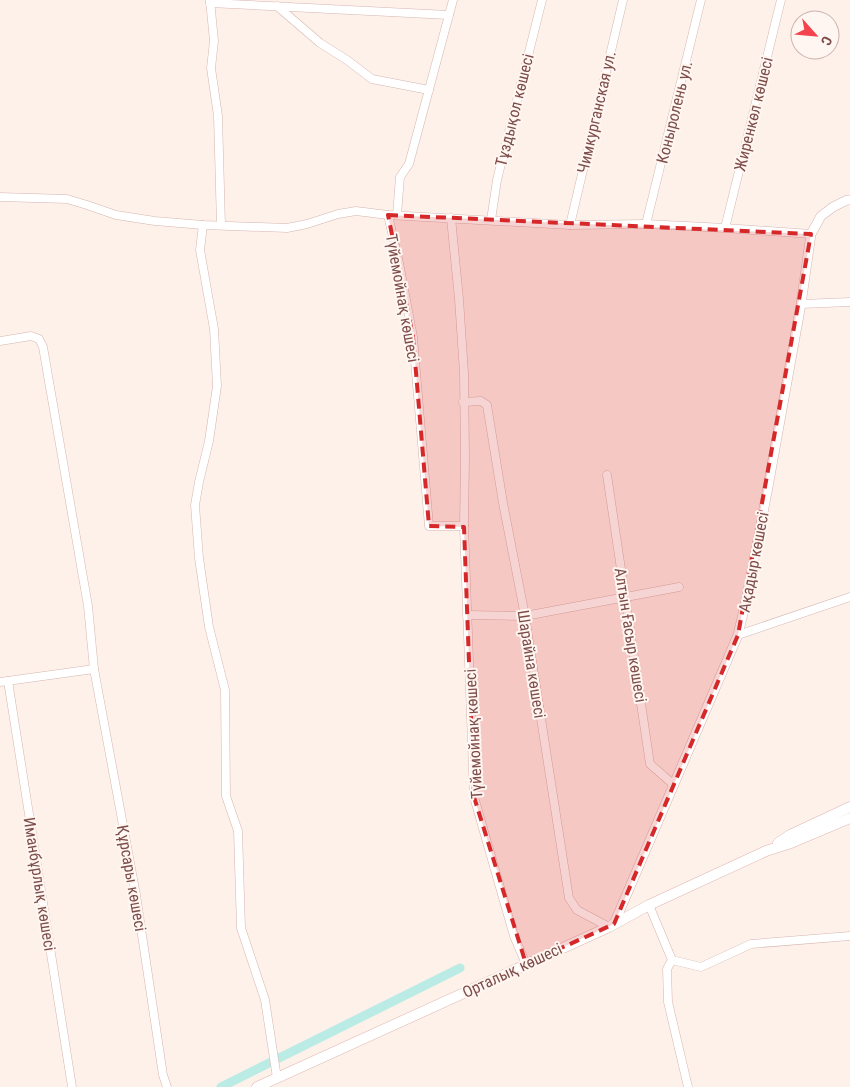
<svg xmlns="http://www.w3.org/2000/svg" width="850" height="1087" font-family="'Roboto Condensed',sans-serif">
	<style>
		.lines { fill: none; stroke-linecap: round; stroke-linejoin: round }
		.canal { stroke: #bbebe5; stroke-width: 9 }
		.minor-casing { stroke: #d5b6b0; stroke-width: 9 }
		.tertiary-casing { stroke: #d5b6b0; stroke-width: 10 }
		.secondary-casing { stroke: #dbb7af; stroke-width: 11 }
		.minor { stroke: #fff; stroke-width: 8 }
		.tertiary { stroke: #fff; stroke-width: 9 }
		.secondary { stroke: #fff; stroke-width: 10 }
		.marked { fill: #d62828; fill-opacity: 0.2; stroke: #d62828; stroke-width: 4; stroke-dasharray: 10 6; stroke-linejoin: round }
		.labels { text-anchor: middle; stroke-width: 4; stroke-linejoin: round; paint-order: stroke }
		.street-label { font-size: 16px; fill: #7d4d49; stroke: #fff6f2 }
	</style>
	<rect width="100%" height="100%" fill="#fef1ea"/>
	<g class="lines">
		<!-- canal -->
		<path class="canal" d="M221,1087L460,968"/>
		<defs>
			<g id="minor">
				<path d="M210,0L214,41L211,68L218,116L221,225"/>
				<path d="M210,3L449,15"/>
				<path d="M277,6L320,43L347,60L372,79L429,90"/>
				<path d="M0,197L67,199L87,205L116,215L155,221L203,225L287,228L307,224L338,214L356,211L388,215L570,225L646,224L725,228L811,234"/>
				<path d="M388,215L399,263L413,337L429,526H464"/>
				<path d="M397,215L400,177L409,164L453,0"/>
				<path d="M451,218L459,299L464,373L465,457L464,526L474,797L514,936L526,964"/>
				<path d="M491,220L497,180L542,0"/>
				<path d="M646,224L701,0"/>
				<path d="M203,225L200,250L214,329L217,386L209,441L199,482L195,505L199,558L209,627L225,690L226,796L238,831L241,928L265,1000L277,1078"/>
				<path d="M570,225L623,0"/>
				<path d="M725,228L781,0"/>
				<path d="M801,304L850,302"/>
				<path d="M0,341L31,336L39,339L43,347L88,606L94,669L136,895L163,1075L167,1087"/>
				<path d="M463,402L481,401L487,405L503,503L525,616L569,898L577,910L609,927"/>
				<path d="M607,475L650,764L674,785"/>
				<path d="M467,615L525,616L679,587"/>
				<path d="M738,635L850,597"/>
				<path d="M8,681L72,1087"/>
				<path d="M0,682L94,669"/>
				<path d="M649,905L672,960L667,969L668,1002L688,1087"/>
				<path d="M672,960L701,967L751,944L850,936"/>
			</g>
			<path id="tertiary" d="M614,924L738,635L747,596L768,487L801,304L811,234L821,216L833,207L847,200H850"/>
			<g id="secondary">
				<path d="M778,843L790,835L850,807"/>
				<path d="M257,1087L609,927L649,905L766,851L791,843L850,818"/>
			</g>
		</defs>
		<!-- minor casing -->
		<use href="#minor" class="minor-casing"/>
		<!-- tertiary casing -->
		<use href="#tertiary" class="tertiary-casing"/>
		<!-- secondary casing -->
		<use href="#secondary" class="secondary-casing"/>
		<!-- minor -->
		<use href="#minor" class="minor"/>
		<!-- tertiary -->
		<use href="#tertiary" class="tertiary"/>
		<!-- secondary -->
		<use href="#secondary" class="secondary"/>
	</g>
	<!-- marked area -->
	<path class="marked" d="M388,215L811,234L738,635L614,924L526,964L474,797L464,527L429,526L413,337Z"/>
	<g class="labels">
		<!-- street labels -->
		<g class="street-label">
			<text transform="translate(514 110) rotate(-76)" y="6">Тұздықол көшесі</text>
			<text transform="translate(596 112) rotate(-77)" y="6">Чимкурганская ул.</text>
			<text transform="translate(674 112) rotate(-76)" y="6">Коныролень ул.</text>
			<text transform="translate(753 114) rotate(-76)" y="6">Жиренкөл көшесі</text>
			<text transform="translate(403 298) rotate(80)" y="6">Түйемойнақ көшесі</text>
			<text transform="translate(753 562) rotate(-79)" y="6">Ақадыр көшесі</text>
			<text transform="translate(631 635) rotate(81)" y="6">Алтын Ғасыр көшесі</text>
			<text transform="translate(532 664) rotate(81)" y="6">Шарайна көшесі</text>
			<text transform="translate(473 734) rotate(-93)" y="6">Түйемойнақ көшесі</text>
			<text transform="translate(132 878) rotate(80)" y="6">Құрсары көшесі</text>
			<text transform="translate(40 884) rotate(81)" y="6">Иманбұрлық көшесі</text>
			<text transform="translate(512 970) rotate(-25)" y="6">Орталық көшесі</text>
		</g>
	</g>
	<!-- north arrow -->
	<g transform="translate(815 35) rotate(117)"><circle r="24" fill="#fff6f2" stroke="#cbb2ae"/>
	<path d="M0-4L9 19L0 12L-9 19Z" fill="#f3444d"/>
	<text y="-8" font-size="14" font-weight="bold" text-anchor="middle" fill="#7d4d49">С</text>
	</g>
</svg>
